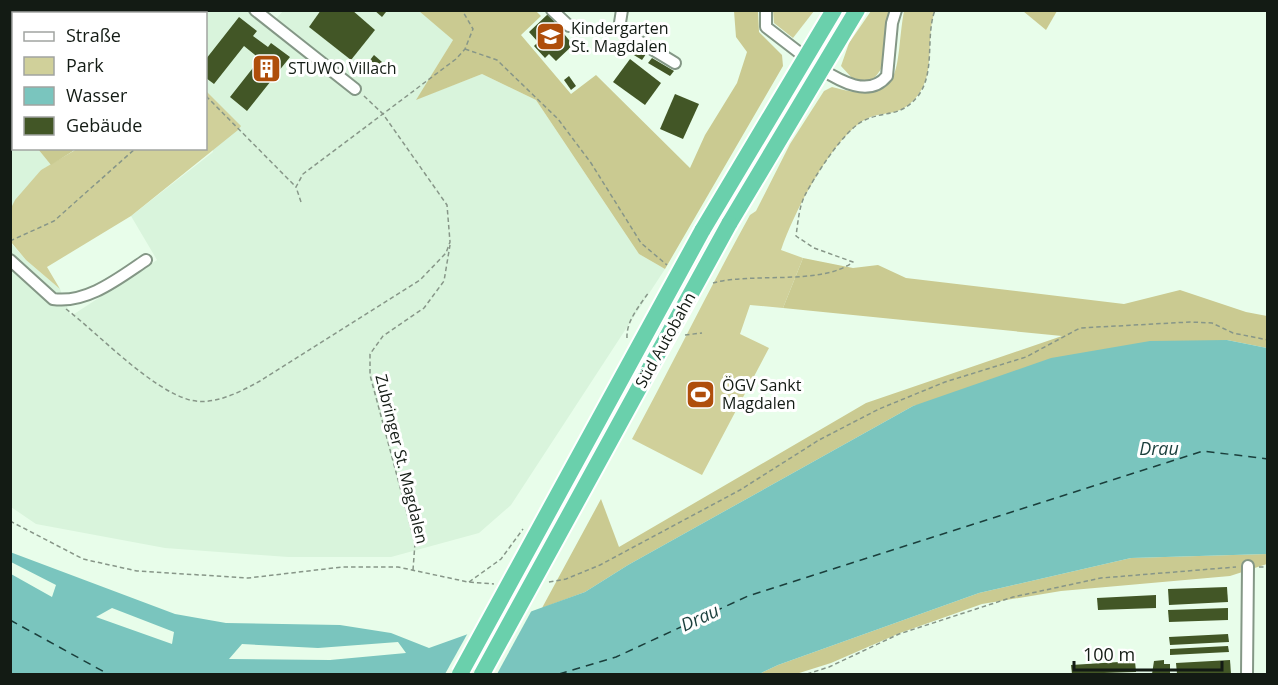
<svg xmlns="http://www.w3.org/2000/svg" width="1278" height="685" font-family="'Open Sans',sans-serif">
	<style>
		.built { fill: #d9f4dc }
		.green { fill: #d0d09a }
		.forest { fill: #caca91 }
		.water { fill: #7ac5be; fill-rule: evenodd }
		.pier { fill: #e8fdea }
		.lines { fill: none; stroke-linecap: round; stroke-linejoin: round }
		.ferry { stroke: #1b3f3c; stroke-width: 1.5; stroke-dasharray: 8 6; stroke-linecap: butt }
		.building { fill: #425626 }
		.minor-casing { stroke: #849786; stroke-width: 14 }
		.highway-casing { stroke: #fff; stroke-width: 20 }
		.path { stroke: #879688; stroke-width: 1.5; stroke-dasharray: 4.5 3; stroke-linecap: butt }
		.minor { stroke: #fff; stroke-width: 10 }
		.highway { stroke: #6ad0ac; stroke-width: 16 }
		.highway-bridge-casing { stroke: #fff; stroke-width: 20; stroke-linecap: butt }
		.highway-bridge { stroke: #6ad0ac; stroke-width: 16 }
		.labels { text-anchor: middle; stroke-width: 6; stroke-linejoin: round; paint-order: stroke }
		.poi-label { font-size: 16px; fill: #131b14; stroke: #fff; text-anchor: start }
		.street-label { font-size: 16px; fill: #131b14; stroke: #fff }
		.water-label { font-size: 18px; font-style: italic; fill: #1b3f3c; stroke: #fff }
	</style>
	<rect width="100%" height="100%" fill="#e8fdea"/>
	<!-- built -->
	<g class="built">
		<path d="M263,10L275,20L283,11L419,10L453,40L417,99L482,74L536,100L639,254L665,269L511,505L479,533L391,557H288L165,548L36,524L11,507L10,242L26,260L60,289L71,316L157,260L131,216L213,152L206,93V14H14L13,71L10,67L11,11Z"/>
		<path d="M10,112L13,116L14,148L38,149L51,165L41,170L11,208Z"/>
	</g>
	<!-- green -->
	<g class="green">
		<path d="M773,10H814V11L793,38L774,23Z"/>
		<path d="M871,11H889C883,39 895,63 869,82L852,78L841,66L849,43Z"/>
		<path d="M904,11H935C925,37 936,72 918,95C898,121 881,108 861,122C829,145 794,212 781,250L803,258L783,308L750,305L740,334L769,348L702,475L632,439C672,365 709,289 750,215L756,211L790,144L824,91L832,87C908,108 894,66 904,11Z"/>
		<path d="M206,91L241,126L238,130L131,216L47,267L60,289L26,260L11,242V208L15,200L41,170L77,149L206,148Z"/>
	</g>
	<!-- forest -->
	<g class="forest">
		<path d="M419,11H536L541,16L521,35L571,94L596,75L690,168L705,135L737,83L747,52L736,37L734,11H758L759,32L782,55L783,66L665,269L639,254L536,100L482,74L416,100L453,40Z"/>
		<path d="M1023,11L1057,10V11L1046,30Z"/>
		<path d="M11,67L13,71V116L11,112Z"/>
		<path d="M38,149H72L73,151L51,165Z"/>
		<path d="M803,258L853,268L878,265L906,278L1124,304L1180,290L1246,312L1267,316V348L1227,340L913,406L628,565L585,592L542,608L601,499L619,547L866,403L1062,336L783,308Z"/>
		<path d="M1267,554V564L1230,576L1061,591L982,604L900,633L831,663L796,674H759L778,665L979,593L1131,558Z"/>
	</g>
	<!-- water -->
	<path class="water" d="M1227,340L1267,348V554L1131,558L979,593L778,665L759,674H11V574L52,597L56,585L11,562L10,552L175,614L226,623L340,625L391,633L429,648L585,592L628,565L913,406L1051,358L1150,341ZM112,608L174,632L172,644L96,617ZM398,642L406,653L330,660L229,659L242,644L318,648Z"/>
	<!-- pier -->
	<path class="pier" d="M533,608L497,674H445L469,631Z"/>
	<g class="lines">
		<!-- ferry -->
		<g class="ferry">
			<path d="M10,620L108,674"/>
			<path d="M559,674L616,657L748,596L1203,451L1268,459"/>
		</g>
	</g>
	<!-- building -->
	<g class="building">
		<path d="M56,10H111L115,14H54Z"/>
		<path d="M122,10H181L178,14H125Z"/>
		<path d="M321,10H352L375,30L351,60L309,27Z"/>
		<path d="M374,10H383L386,12L382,17Z"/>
		<path d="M548,14L573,45L556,61L549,54L545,58L534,46L538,42L529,32Z"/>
		<path d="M239,17L257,31L253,36L268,47L271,43L290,57L247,111L230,97L260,59L244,46L214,84L206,78V59Z"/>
		<path d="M627,43L646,54L642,60L624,49Z"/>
		<path d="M374,55L382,62L378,67L370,60Z"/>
		<path d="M652,58L674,71L670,76L648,63Z"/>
		<path d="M630,59L661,83L645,105L613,82Z"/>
		<path d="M569,76L576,86L571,90L564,80Z"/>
		<path d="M675,94L699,104L683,139L660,129Z"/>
		<path d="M1227,587L1228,602L1169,605L1168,589Z"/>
		<path d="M1156,595V608L1098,610L1097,598Z"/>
		<path d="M1228,608V620L1169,622L1168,610Z"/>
		<path d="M1228,634L1229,642L1170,645L1169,637Z"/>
		<path d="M1228,646L1229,652L1170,655V649Z"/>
		<path d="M1164,660V664H1170V674H1152L1154,661Z"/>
		<path d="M1230,660L1231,674H1177L1176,663Z"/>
		<path d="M1135,661L1136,672L1072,674L1071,665Z"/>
	</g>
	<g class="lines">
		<defs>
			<g id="minor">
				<path d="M255,10L355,89"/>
				<path d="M552,10L569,26"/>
				<path d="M622,10L619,29L675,63"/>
				<path d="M766,10V27L805,57"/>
				<path d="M10,16L16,10"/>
				<path d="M821,69C840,81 869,98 887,76L892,23L896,10"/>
				<path d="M10,260L53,299C87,304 119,278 146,260"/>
				<path d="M1247,674L1248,566"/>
			</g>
			<g id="highway">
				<path d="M729,224L857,10"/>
				<path d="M702,231L834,10"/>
			</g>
		</defs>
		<!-- minor casing -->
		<use href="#minor" class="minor-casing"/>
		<!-- highway casing -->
		<use href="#highway" class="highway-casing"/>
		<!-- path -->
		<g class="path">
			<path d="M465,49L497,60L558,119L591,163L641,243L667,265"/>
			<path d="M206,96L296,187"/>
			<path d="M301,202L296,187L303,174L456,59L465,49L473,29L462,10"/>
			<path d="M10,241L54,221L136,148"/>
			<path d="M713,283C752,272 821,286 853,262L814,248L796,236C798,222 799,207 805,195C815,176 845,128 865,120C887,110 900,118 918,96C936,72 925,37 935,10"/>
			<path d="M66,309C100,335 150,389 190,400C214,406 240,392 260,381L420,280L446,253L450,242L447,205L383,114L363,95"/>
			<path d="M685,335L702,333"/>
			<path d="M627,338C626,321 640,305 649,292"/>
			<path d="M10,521L83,559L137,571L248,578L342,567H398L468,582L494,584"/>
			<path d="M1259,567H1268"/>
			<path d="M413,570L415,543L370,375V354L383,336L424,308L444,281L450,245"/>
			<path d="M469,582L501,559L523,529"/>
			<path d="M549,582L566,579L600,565L740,490L819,440L879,409L945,382L1026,357L1080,328L1190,322L1212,323L1233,333L1268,340"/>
			<path d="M807,674L829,667L899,634L1013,597L1101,578L1236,567"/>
		</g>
		<!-- minor -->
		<use href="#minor" class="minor"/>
		<!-- highway -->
		<use href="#highway" class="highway"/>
		<defs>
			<g id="highway-bridge">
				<path d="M460,674L702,231"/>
				<path d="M482,674L729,224"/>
			</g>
		</defs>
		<!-- highway-bridge casing -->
		<use href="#highway-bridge" class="highway-bridge-casing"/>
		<!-- highway-bridge -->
		<use href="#highway-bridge" class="highway-bridge"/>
	</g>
	<!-- icons -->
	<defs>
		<symbol id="school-square" viewBox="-11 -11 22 22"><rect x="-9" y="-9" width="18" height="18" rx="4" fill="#af4e0b" stroke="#fff"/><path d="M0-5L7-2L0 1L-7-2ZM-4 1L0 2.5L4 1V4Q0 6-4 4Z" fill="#fff"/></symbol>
		<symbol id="building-square" viewBox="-11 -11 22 22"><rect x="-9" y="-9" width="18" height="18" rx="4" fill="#af4e0b" stroke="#fff"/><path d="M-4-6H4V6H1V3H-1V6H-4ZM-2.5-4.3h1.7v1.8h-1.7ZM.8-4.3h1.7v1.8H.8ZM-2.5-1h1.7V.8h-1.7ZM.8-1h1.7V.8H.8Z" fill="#fff"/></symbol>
		<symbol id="stadium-square" viewBox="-11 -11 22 22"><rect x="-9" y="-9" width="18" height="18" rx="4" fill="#af4e0b" stroke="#fff"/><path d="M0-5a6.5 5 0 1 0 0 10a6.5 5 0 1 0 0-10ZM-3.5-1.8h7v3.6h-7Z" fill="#fff"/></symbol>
	</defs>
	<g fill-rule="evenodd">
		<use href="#school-square" x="534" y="20" width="33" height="33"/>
		<use href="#building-square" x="250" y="52" width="33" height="33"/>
		<use href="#stadium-square" x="684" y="378" width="33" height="33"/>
	</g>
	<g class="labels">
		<!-- poi labels -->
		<g class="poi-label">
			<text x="571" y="34">Kindergarten<tspan x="571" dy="18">St. Magdalen</tspan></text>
			<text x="288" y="74">STUWO Villach</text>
			<text x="722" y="391">ÖGV Sankt<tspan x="722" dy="18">Magdalen</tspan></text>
		</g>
		<!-- street labels -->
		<g class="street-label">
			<text transform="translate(665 340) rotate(-61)" y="6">Süd Autobahn</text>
			<text transform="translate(402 459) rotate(76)" y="6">Zubringer St. Magdalen</text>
		</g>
		<!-- water labels -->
		<g class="water-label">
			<text x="1159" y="455">Drau</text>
			<text transform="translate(700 618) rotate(-25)" y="6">Drau</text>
		</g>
	</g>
	<!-- border -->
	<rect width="1278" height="685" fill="none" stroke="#131b14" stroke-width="24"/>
	<!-- legend -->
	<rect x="12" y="12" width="195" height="138" fill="#ffffff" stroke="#a1a4a1" stroke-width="1.5"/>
	<rect x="24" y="32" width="30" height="9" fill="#ffffff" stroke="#a1a4a1" stroke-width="1.5"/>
	<text x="66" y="42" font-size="18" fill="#131b14">Straße</text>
	<rect x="24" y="57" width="30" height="18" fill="#d0d09a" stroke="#a1a4a1" stroke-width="1.5"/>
	<text x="66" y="72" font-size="18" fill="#131b14">Park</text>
	<rect x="24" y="87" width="30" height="18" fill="#7ac5be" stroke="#a1a4a1" stroke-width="1.5"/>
	<text x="66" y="102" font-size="18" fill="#131b14">Wasser</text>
	<rect x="24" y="117" width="30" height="18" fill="#425626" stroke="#a1a4a1" stroke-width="1.5"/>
	<text x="66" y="132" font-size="18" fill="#131b14">Gebäude</text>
	<!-- scale -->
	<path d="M1074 661v9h148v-9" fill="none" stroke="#131b14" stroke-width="3"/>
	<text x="1083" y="661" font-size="18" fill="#131b14" stroke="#ffffff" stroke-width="4.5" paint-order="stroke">100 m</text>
</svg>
